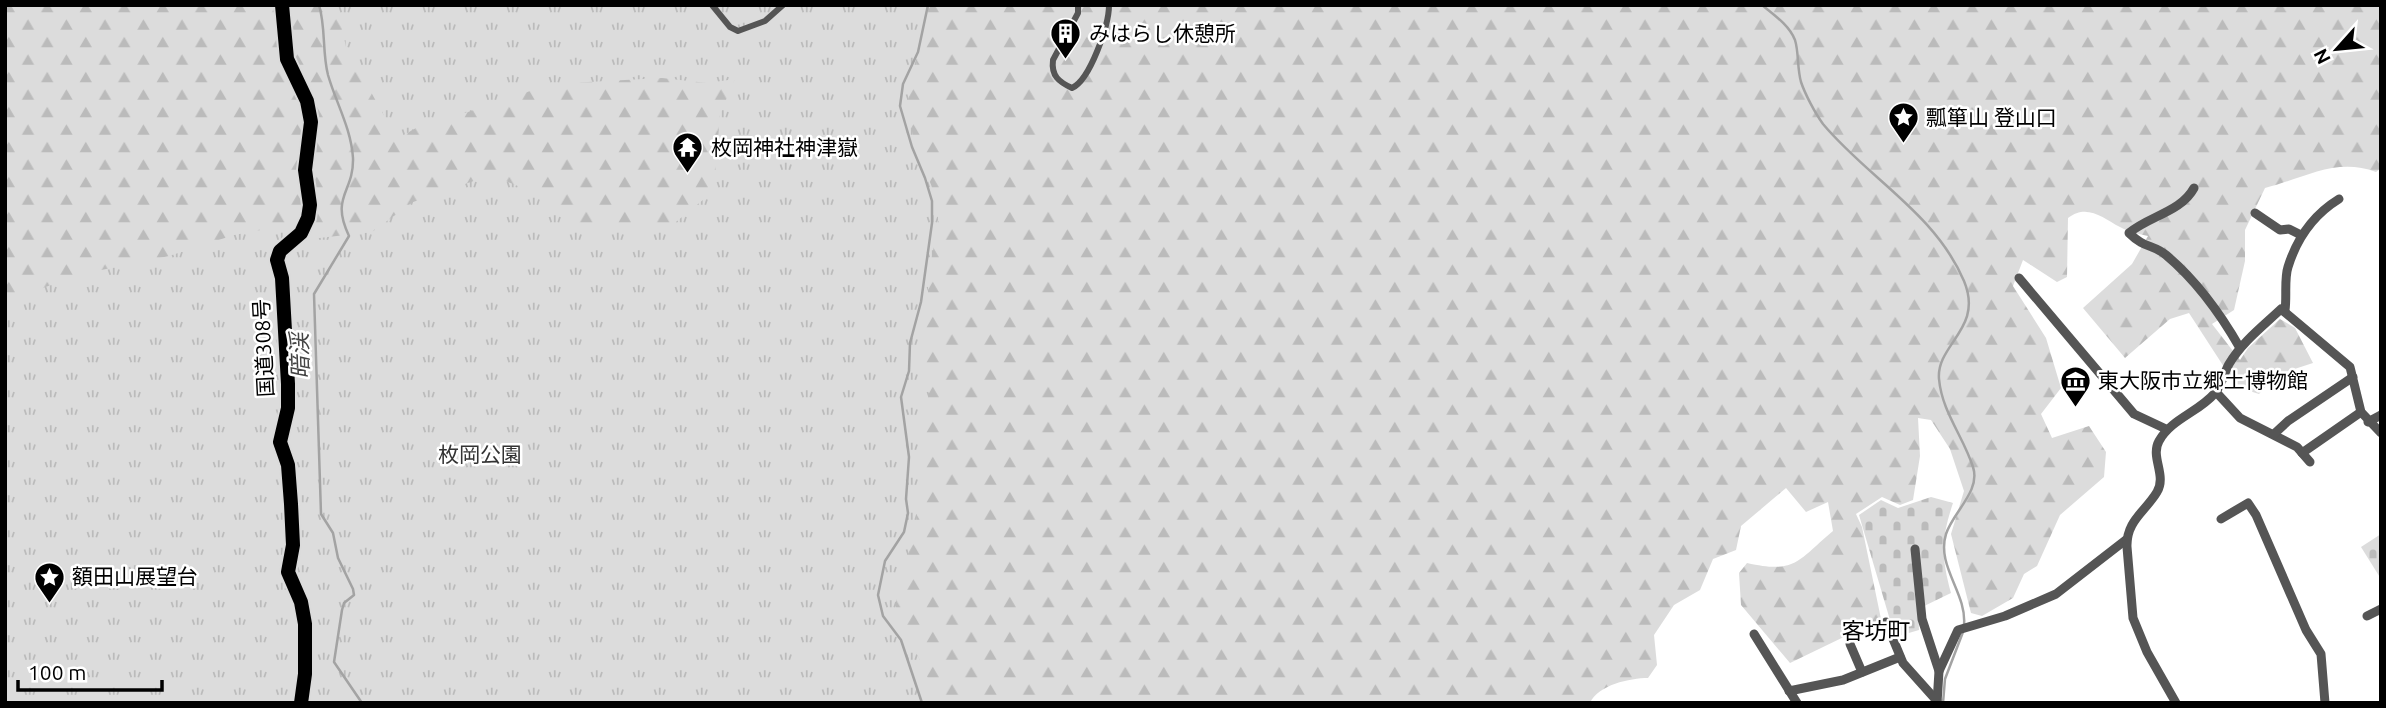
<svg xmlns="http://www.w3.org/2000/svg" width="2386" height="708" font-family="Ubuntu,'Noto Sans JP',sans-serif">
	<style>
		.forest { fill: url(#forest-firs) }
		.cemetery { fill: url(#cemetery-stones) }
		.park { fill: url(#park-tufts) }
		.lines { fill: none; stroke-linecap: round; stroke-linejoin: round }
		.stream { stroke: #a3a3a3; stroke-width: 2.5 }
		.trunk-casing { stroke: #dbdbdb; stroke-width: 18 }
		.pedestrian { stroke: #555; stroke-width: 6 }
		.minor { stroke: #555; stroke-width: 9 }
		.trunk { stroke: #000; stroke-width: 14 }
		.labels { text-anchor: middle; stroke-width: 5; stroke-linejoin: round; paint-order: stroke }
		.poi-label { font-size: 21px; fill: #000; stroke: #fff; text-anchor: start }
		.street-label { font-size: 21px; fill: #000; stroke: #fff }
		.park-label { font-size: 21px; fill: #333; stroke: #fff }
		.water-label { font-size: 23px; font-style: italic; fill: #444; stroke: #fff }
		.neighbourhood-label { font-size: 23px; fill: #000; stroke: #fff }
	</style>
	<defs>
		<pattern id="forest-firs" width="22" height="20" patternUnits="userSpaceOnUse" patternTransform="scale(1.75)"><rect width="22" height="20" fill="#dcdcdc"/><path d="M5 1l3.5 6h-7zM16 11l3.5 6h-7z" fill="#bbb"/></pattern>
		<pattern id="cemetery-stones" width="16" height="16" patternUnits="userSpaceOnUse" patternTransform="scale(1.75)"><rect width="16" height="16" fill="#dcdcdc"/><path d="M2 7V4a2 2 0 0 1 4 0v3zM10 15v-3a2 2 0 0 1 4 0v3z" fill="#bbb"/></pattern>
		<pattern id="park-tufts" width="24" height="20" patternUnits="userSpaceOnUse" patternTransform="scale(1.75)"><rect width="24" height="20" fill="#dcdcdc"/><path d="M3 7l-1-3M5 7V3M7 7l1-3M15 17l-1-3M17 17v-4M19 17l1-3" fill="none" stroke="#bbb"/></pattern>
	</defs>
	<rect width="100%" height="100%" fill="#fff"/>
	<!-- forest -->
	<path class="forest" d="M5,5H2381V168L2376,172C2336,157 2305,178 2265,188L2245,230V261L2234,310L2212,324L2240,360L2248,348L2280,319L2295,328L2313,363L2276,375L2259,394L2237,387L2189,313L2170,319L2125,358L2083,308L2132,264L2148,236C2139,234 2129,232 2120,227C2103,218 2087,203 2068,218L2067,277L2057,282L2023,260L2013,286L2046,338L2061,388L2041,414L2052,438L2089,426L2106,452L2104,477L2060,515L2037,566L2024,574L2013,598L1982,616L1971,613L1951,534L1964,491L1950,449L1931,420L1918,418L1920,456L1913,500L1900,505L1882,497L1856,514L1862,527L1881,619L1790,663L1741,605L1739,573L1747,563C1796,574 1797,561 1833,531L1828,502L1806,512L1786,488L1741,526L1736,550L1713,559L1700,590L1674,605L1654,635L1657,665L1648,678C1630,678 1598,685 1590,703H5Z"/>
	<!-- cemetery -->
	<g class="cemetery">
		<path d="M1931,497L1953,503C1941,539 1941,556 1951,593L1918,609L1919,630L1895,637L1859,515L1881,500L1898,508Z"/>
		<path d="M2381,534V579L2361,547Z"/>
	</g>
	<!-- park -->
	<path class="park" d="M337,5H930L906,109L917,150L938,202V226L928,276V304L918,362L929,393L916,523L895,605L939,703H5V309L22,296L77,275L169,256L234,235L267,229L319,238L372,232L413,202L491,175L535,193L583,230L638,225L666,230L714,191L720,114L735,79L707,83L662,78L551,84L468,112L428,121L397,139L346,47Z"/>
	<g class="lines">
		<!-- stream -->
		<g class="stream">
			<path d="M319,5C326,28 322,52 328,75C336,103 351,128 353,158C354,193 330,196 349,236L314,294L321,514L333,533L338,558L353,589L354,595L344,603L342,610L334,662L362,703"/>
			<path d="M1762,5C1774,15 1789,25 1795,40C1799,53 1797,68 1801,82C1805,94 1815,113 1823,124C1868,178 1935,213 1964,281C1984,329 1936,344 1939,379C1942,412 1963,436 1973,467C1981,491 1953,512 1946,534C1936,566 1967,593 1964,625"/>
			<path d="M922,703L901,640L883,616L878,595L885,561L904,532L908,513L906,499L909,457L901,397L909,371L910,343L921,302L932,223V201L925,178L912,147L900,106L903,84L918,52L928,5"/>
			<path d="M1943,703L1945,679L1963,632"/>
		</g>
		<defs>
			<path id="trunk" d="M282,5L287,59L307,101L311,122L305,170L310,205L308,218L301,233L280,251L277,260L282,278L288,384V408L280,442L288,465L291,504L293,545L288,572L301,602L305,624V674L301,703"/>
		</defs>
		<!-- trunk casing -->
		<use href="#trunk" class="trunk-casing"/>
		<!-- pedestrian -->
		<g class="pedestrian">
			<path d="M712,5L730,27L738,31L765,21L783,5"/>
			<path d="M1078,5V13L1053,60C1051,76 1059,82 1072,88C1090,80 1109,25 1109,5"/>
		</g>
		<!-- minor -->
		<g class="minor">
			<path d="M2194,188C2181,212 2149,216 2129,233C2145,249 2153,244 2166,255C2197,281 2220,313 2240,348"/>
			<path d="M2255,213L2280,230L2289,229L2301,235"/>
			<path d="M2019,278L2134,414L2166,429"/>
			<path d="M2285,310C2287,297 2284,279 2288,267C2297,238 2313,215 2339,199"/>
			<path d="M2216,392L2240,418L2297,447L2310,462"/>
			<path d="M2368,422L2381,415"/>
			<path d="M2274,434L2288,421L2353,377"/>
			<path d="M2302,453L2361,412"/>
			<path d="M2221,519L2248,503L2256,515L2306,630L2321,654L2325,703"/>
			<path d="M1915,549L1922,619L1939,671L1937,703"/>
			<path d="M2367,616L2381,609"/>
			<path d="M1886,622L1903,663L1937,701"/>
			<path d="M1754,634L1797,703"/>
			<path d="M1850,644L1862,672"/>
			<path d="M1939,671L1958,630L2005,616L2056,594L2127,539"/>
			<path d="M1789,691L1843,680L1900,657"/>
			<path d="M2176,703L2147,652L2133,618L2127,547C2126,521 2145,512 2157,492C2167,475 2150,457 2159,441C2171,419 2199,412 2215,393C2222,385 2224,373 2229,364C2242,342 2263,326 2281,309L2350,367L2361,412L2381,433"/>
		</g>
		<!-- trunk -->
		<use href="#trunk" class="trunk"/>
	</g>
	<!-- icons -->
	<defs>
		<symbol id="building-pin" viewBox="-11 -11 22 30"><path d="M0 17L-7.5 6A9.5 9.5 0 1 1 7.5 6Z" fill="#000" stroke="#fff"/><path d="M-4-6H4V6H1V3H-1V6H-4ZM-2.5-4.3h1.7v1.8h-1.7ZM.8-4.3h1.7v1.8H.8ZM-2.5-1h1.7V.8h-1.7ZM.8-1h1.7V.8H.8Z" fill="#fff"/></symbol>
		<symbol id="sight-pin" viewBox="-11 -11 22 30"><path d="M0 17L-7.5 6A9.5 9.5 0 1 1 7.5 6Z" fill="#000" stroke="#fff"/><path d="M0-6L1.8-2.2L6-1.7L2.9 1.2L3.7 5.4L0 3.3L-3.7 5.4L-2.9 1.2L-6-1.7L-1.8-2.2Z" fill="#fff"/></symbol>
		<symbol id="temple-pin" viewBox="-11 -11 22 30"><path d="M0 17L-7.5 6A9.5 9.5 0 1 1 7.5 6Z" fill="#000" stroke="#fff"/><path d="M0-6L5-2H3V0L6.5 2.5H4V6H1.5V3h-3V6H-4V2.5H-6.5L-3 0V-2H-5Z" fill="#fff"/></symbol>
		<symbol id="museum-pin" viewBox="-11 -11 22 30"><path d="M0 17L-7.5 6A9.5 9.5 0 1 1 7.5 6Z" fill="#000" stroke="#fff"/><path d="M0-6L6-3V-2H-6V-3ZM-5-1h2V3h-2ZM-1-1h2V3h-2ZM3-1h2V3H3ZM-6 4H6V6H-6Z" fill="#fff"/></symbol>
	</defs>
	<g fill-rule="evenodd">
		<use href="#building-pin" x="1048" y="16" width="35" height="47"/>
		<use href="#sight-pin" x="1886" y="100" width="35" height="47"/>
		<use href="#temple-pin" x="670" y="130" width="35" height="47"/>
		<use href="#museum-pin" x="2058" y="364" width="35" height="47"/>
		<use href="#sight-pin" x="32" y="560" width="35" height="47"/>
	</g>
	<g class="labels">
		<!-- poi labels -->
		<g class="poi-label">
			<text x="1089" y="41">みはらし休憩所</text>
			<text x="1926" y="125">瓢箪山 登山口</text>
			<text x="711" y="155">枚岡神社神津嶽</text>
			<text x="2098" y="388">東大阪市立郷土博物館</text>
			<text x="72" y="584">額田山展望台</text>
		</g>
		<!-- street labels -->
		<g class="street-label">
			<text transform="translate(264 348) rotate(-93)" y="7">国道308号</text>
		</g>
		<!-- park labels -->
		<g class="park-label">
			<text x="480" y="462">枚岡公園</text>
		</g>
		<!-- water labels -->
		<g class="water-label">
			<text transform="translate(300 356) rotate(-92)" y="8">暗渓</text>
		</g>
		<!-- neighbourhood labels -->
		<g class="neighbourhood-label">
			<text x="1876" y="639">客坊町</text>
		</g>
	</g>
	<!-- border -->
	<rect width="2386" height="708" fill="none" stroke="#000000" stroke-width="14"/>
	<!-- north arrow -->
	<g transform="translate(2337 49) rotate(243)" stroke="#ffffff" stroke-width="5" paint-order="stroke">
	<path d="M0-5L12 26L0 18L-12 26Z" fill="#000000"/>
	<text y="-10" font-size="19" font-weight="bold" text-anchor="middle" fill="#000000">N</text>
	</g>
	<!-- scale -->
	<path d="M18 680v10h144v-10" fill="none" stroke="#000000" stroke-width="3.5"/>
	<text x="28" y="680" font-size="21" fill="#000000" stroke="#ffffff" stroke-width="5" paint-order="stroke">100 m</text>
</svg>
